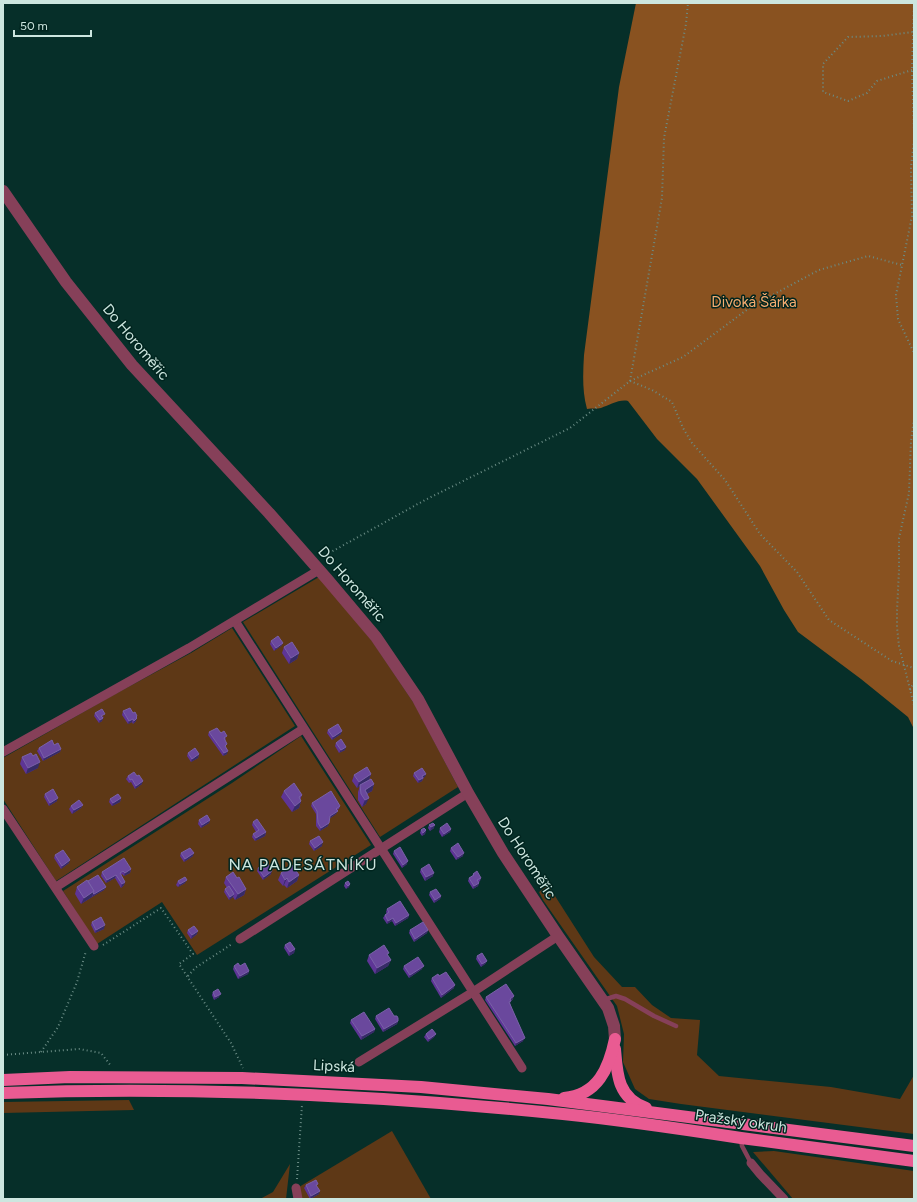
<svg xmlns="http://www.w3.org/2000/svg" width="917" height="1202" font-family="Figtree,sans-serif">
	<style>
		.green { fill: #5e3816 }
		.forest { fill: #895220 }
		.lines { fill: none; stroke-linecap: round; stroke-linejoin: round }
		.path { stroke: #6a8c85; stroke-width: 2; stroke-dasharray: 1 3; stroke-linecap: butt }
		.service { stroke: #864059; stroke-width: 4.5 }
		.minor { stroke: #864059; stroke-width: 9 }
		.tertiary { stroke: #864059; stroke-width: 12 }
		.trunk { stroke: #e95b92; stroke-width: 12 }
		.wall { fill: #5e3596 }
		.shaded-wall { fill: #362b67 }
		.building { fill: #6a489d; stroke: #7961a8 }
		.labels { text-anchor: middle; stroke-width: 3; stroke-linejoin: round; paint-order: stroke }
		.park-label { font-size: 15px; fill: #f6ad71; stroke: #00251f }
		.street-label { font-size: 15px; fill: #cce6df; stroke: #00251f }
		.neighbourhood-label { font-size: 16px; letter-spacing: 1px; fill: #cce6df; stroke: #00251f }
	</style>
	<rect width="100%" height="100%" fill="#062f29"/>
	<!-- green -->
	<g class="green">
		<path d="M319,577L372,641L415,705L458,787L380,837L243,622Z"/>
		<path d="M232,628L295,726L56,881L3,799V758L110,697L191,653Z"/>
		<path d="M301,736L371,845L197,955L162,902L97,944L63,891L232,783Z"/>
		<path d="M548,885L594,957L622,987H635L652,1005L671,1018L700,1020L697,1055L719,1076L831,1087L900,1099L914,1075V1134L681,1104L649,1099L635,1089L623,1062L624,1034L617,1006L543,900L539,892Z"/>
		<path d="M129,1100L134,1110L3,1113V1102Z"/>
		<path d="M392,1131L431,1199H302L299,1187Z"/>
		<path d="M774,1151L914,1171V1199H793L753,1152Z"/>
		<path d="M290,1164L286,1199H260L273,1192Z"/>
	</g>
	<!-- forest -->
	<path class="forest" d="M636,3H914V729L908,717L861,679L798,632L784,610L760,566L697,479L657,439L628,401C619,399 610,405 601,408C597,409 592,408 587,409C582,391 583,373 584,355L619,87Z"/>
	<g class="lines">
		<!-- path -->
		<g class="path">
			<path d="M914,3L912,70L914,131"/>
			<path d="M912,70L877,81L867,93L848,101L823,92V64L848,37L882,36L913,32"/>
			<path d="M914,140L911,167L912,216L896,295L898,319L914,353"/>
			<path d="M630,381L652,390L672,402L683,428L692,443L725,480L760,534L797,572L829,620L892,661L914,668"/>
			<path d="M630,381L662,198L664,138L686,24L688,3"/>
			<path d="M914,419L911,441L909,493L899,538V570L897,611V627L899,646L914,705"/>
			<path d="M322,557L425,500L570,428L630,381L683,357L752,306L819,270L868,256L902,265"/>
			<path d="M910,690L914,682"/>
			<path d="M103,945L161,908L193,954L179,964L231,1043L243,1068"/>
			<path d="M188,976L195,968L232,944"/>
			<path d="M41,1052L58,1027L77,982L86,951"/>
			<path d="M3,1055L79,1049L101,1053L111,1066"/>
			<path d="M297,1179L302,1105"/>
		</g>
		<!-- service -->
		<g class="service">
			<path d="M603,1000L616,996L625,999L654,1016L676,1026"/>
			<path d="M741,1139L742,1146L751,1163"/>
		</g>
		<!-- minor -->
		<g class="minor">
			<path d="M235,621L522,1068"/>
			<path d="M3,752L189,648L319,570"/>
			<path d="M3,809L94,946"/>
			<path d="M56,887L303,729"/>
			<path d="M240,939L468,793"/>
			<path d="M359,1062L473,992L558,936"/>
			<path d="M751,1163L760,1174L784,1199"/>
			<path d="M296,1188L298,1199"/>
		</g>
		<!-- tertiary -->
		<path class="tertiary" d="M3,191L66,282L132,365L269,513L327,579L376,637L418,699L468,793L503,853L558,936L608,1008L614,1026L615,1039"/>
		<!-- trunk -->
		<g class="trunk">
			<path d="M615,1049C617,1075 618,1098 646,1108"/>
			<path d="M3,1080L70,1077L242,1078L421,1087L548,1099L914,1146"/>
			<path d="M3,1093C190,1086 377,1095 563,1114C622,1120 682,1129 741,1138C799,1146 856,1153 914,1161"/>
			<path d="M564,1098C598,1095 609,1068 615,1039"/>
		</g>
	</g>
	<!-- wall -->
	<g class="wall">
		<path d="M271,641L283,643L281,646L274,651L270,644Z"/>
		<path d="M284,647L299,653L297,659L289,664L282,653Z"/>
		<path d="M123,711L133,713L137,716L136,721L133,724L132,722L128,724L122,715Z"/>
		<path d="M95,713L104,717L103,718L102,721L99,723L94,716Z"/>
		<path d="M328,730L341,734L332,740L327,733Z"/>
		<path d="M209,732L221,733L226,739L225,740L227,754L223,756L208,735Z"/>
		<path d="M336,743L345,750L339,753L335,746Z"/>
		<path d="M39,748L61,749L60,752L43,761L37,751Z"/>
		<path d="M188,753L199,754L198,758L191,762L187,756Z"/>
		<path d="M22,757L38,768L26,774L20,764Z"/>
		<path d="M414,773L426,774L422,781L418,783L413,776Z"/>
		<path d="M371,774L369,780L374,784L372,791L367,794L366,804L362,807L358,800V792L360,786L357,788L352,781L354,775Z"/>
		<path d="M128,776H137L142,784L135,789L131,782L129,783L126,779Z"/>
		<path d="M284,791L302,795L300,800L301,801L299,808L292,812L281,797Z"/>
		<path d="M45,794L57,801L49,806L44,797Z"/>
		<path d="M121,798L120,802L112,806L109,802L110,799Z"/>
		<path d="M312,803L340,806L339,809L337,810L336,814L329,819L328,826L320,831L316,826V814L311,806Z"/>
		<path d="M83,805L81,808L72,814L69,809L71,806Z"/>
		<path d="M199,820H210L209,823L201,828L198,824Z"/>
		<path d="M253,822L266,832L265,836L255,841L252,837L253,834L256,832L252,825Z"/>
		<path d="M429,825L434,828L430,831L428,828Z"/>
		<path d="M440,828L451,829L450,832L442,837L439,832Z"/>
		<path d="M421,830H426L425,834L422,836L420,833Z"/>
		<path d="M310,841L322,846L314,851L309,844Z"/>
		<path d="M451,848L463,856L456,860L450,851Z"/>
		<path d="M394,851L407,864L402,868L393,854Z"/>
		<path d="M181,853L193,856L184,862L180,856Z"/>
		<path d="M55,855L69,863L61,869L54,858Z"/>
		<path d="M258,868L271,874L263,880L257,871Z"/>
		<path d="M131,869L130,873L124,876L122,874L121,875L125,882L124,885L121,888L115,878L106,883L101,876L102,872Z"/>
		<path d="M421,869L433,876L425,881L420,872Z"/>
		<path d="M281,873L299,875L297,881L287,888L284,885L283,886L278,880Z"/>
		<path d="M473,874L481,878L480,881L479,882L478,886L473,889L468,881L469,878L472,877Z"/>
		<path d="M226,877L237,878L246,889L244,895L235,900L233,897L229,900L224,892L225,889L227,888L224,883Z"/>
		<path d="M88,881L106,887L104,890L92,897L81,904L75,894L77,887Z"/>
		<path d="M178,881L185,883L178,887L176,885Z"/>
		<path d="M345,883L350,884L349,887L346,889L344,886Z"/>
		<path d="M430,892L441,896L440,899L434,903L429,895Z"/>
		<path d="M387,909L409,915L408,918L395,926L392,921L387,924L383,918L385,915L387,914L386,912Z"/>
		<path d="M92,922L104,929L95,933L91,925Z"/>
		<path d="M188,930L197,934L191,939L187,933Z"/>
		<path d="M410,930H428L427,933L414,942L409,933Z"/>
		<path d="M285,945L295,949L294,953L289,956L284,948Z"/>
		<path d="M369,955L391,960L388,966L375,974L367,961Z"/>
		<path d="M477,956L487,961L485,964L481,967L476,959Z"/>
		<path d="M234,966H240L249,971L248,974L238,979L233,969Z"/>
		<path d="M404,966L422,969L409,978L403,969Z"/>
		<path d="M439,976L454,988L441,998L431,981L432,978Z"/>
		<path d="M213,992L219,997L214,1000L212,995Z"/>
		<path d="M486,997L513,999L511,1001L510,1003L523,1041L515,1046L485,1000Z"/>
		<path d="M376,1016L398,1021L397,1024L383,1032L375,1019Z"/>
		<path d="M351,1020L375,1029L374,1032L361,1040L350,1023Z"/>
		<path d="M426,1034H436L434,1037L428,1042L424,1037Z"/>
		<path d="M306,1185L317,1187L319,1194L310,1199L304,1188Z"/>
	</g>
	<!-- shaded-wall -->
	<g class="shaded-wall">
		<path d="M283,643L281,646L274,651L276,648Z"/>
		<path d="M299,653L297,659L289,664L291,658Z"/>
		<path d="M137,716L136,721L133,724L134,721L136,717Z"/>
		<path d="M103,718L102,721L99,723L100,720Z"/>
		<path d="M133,719L132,722L128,724L129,721Z"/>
		<path d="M342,731L341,734L332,740L333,737Z"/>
		<path d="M346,747L345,750L339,753L341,750Z"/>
		<path d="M61,749L60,752L43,761L44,758Z"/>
		<path d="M228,751L227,754L223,756L224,753Z"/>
		<path d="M199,754L198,758L191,762L192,759Z"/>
		<path d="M40,762L38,768L26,774L28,768Z"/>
		<path d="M371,774L369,780L357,788L359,782Z"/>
		<path d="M426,774L425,777L422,778H423L422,781L418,783L419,780L422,776Z"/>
		<path d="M143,781L142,784L135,789L136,786Z"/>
		<path d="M374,784L372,791L362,796L365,790Z"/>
		<path d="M58,798L57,801L49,806L50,803Z"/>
		<path d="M121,798L120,802L112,806L113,803Z"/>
		<path d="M369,798L366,804L362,807L365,800Z"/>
		<path d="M301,801L299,808L292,812L295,806Z"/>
		<path d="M83,805L81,808L72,814L74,810Z"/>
		<path d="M338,811L336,814L329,819L330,816Z"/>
		<path d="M210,820L209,823L201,828L202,825Z"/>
		<path d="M329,823L328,826L320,831L321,828Z"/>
		<path d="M435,825L434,828L430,831L431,827Z"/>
		<path d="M451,829L450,832L442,837L444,834Z"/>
		<path d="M426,830L425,834L422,836L423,833Z"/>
		<path d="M266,832L265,836L255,841L256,838Z"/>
		<path d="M323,842L322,846L314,851L315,848Z"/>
		<path d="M194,853L193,856L184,862L185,859Z"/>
		<path d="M464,853L463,856L456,860L458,857Z"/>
		<path d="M70,860L69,863L61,869L62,866Z"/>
		<path d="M408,861L407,864L402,868L403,865Z"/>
		<path d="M131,869L130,873L124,876L125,873Z"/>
		<path d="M272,871L271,874L263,880L264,877Z"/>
		<path d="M434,873L433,876L425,881L426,877Z"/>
		<path d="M116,875L115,878L106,883L107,880Z"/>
		<path d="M299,875L297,881L287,888L289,882Z"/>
		<path d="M287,878L284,885L283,886L285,880Z"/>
		<path d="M187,880L185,883L178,887L180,884Z"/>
		<path d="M125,882L124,885L121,888L122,884Z"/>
		<path d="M479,883L478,886L473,889L474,886Z"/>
		<path d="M350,884L349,887L346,889L348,886Z"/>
		<path d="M106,887L104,890L92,897L94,894Z"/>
		<path d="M246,889L244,895L235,900L238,894Z"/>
		<path d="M94,891L92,897L81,904L84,898Z"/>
		<path d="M234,894L233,897L229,900L230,897Z"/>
		<path d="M441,896L440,899L434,903L435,900Z"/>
		<path d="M409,915L408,918L395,926L396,923Z"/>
		<path d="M393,918L392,921L387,924L388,921Z"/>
		<path d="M105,925L104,929L95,933L96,930Z"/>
		<path d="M428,930L427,933L414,942L415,939Z"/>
		<path d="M198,931L197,934L191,939L192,935Z"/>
		<path d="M295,949L294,953L289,956L290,952Z"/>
		<path d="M391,960L388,966L375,974L377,968Z"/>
		<path d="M487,961L485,964L481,967L482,964Z"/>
		<path d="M424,966L422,969L409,978L410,975Z"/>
		<path d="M249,971L248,974L238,979L240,976Z"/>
		<path d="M455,985L454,988L441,998L442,995Z"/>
		<path d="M221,994L219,997L214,1000L215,997Z"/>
		<path d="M514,996L513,999L511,1001L509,1004L508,1005L510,999Z"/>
		<path d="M398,1021L397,1024L383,1032L384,1029Z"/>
		<path d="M375,1029L374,1032L361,1040L362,1036Z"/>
		<path d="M436,1034L434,1037L428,1042L429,1039Z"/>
		<path d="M525,1038L523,1041L515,1046L516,1043Z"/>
		<path d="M320,1191L319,1194L310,1199L311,1196Z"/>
	</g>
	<!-- building -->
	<g class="building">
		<path d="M278,636L283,643L276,648L271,641Z"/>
		<path d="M292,642L299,653L291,658L284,647Z"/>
		<path d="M130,708L133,713L135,712L137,716L136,717L137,718L134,721L133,719L129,721L123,711Z"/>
		<path d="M102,709L105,714L101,716L103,718L100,720L95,713Z"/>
		<path d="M338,724L342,731L333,737L328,730Z"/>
		<path d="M217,728L221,733L224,731L227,736L224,738L227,744L225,746L228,751L224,753L209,732Z"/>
		<path d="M341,739L346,747L341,750L336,743Z"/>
		<path d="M52,740L54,745L58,743L61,749L44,758L39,748Z"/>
		<path d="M195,748L199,754L192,759L188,753Z"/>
		<path d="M31,753L33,756L36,754L40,762L28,768L22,757Z"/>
		<path d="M367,767L371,774L359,782L354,775Z"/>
		<path d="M422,768L426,774L422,776L423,778L419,780L414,773Z"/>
		<path d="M134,772L137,776L139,775L143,781L136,786L132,779L130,780L128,776Z"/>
		<path d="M371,779L374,784L365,790L369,798L365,800L361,794L360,785Z"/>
		<path d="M294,783L302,795L299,797L301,801L295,806L284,791Z"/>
		<path d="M53,789L58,798L50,803L45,794Z"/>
		<path d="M331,791L340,806L336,809L338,811L330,816L329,823L321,828L318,823L317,811L312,803Z"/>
		<path d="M118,794L121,798L113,803L110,799Z"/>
		<path d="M79,800L83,805L74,810L71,806Z"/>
		<path d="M207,815L210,820L202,825L199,820Z"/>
		<path d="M257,819L266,832L256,838L253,834L259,830L253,822Z"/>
		<path d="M433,823L435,825L431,827L429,825Z"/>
		<path d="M447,823L451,829L444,834L440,828Z"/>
		<path d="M424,828L426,830L423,833L421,830Z"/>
		<path d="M319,836L323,842L315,848L310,841Z"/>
		<path d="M458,843L464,853L458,857L451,848Z"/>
		<path d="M400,847L408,861L403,865L394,851Z"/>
		<path d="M190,848L194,853L185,859L181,853Z"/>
		<path d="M63,850L70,860L62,866L55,855Z"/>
		<path d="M124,858L131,869L125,873L123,871L120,873L125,882L122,884L116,875L107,880L102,872Z"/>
		<path d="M267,862L272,871L264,877L258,868Z"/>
		<path d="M429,864L434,873L426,877L421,869Z"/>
		<path d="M292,865L299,875L289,882L287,878L285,880L281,873Z"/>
		<path d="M477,871L481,878L477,880L479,883L474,886L469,878L474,875L473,874Z"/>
		<path d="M233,872L237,878L239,877L246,889L238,894L226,877Z"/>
		<path d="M98,875L106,887L94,894L93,893L94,891L88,881Z"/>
		<path d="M185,877L187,880L180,884L178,881Z"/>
		<path d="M87,880L94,891L84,898L77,887Z"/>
		<path d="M348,881L350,884L348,886L345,883Z"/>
		<path d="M229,886L234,894L230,897L225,889Z"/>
		<path d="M436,889L441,896L435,900L430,892Z"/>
		<path d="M400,901L409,915L396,923L393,918L388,921L385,915L389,912L387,909Z"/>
		<path d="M101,917L105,925L96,930L92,922Z"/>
		<path d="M423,922L428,930L415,939L410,930Z"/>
		<path d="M194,926L198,931L192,935L188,930Z"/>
		<path d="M290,942L295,949L290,952L285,945Z"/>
		<path d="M384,945L389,953L387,954L391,960L377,968L369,955Z"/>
		<path d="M482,953L487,961L482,964L477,956Z"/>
		<path d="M418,957L424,966L410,975L404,966Z"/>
		<path d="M238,963L240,966L245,963L249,971L240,976L234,966Z"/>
		<path d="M446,972L455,985L442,995L432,978L438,974L439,976Z"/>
		<path d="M506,984L514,996L510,999L511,1001L509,1002L525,1038L516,1043L486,997Z"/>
		<path d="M218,989L221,994L215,997L213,992Z"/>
		<path d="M389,1008L394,1016H397L398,1018V1021L384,1029L376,1016Z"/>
		<path d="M364,1012L375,1029L362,1036L351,1020Z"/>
		<path d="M432,1029L436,1034L429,1039L426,1034Z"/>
		<path d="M316,1180L318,1184L316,1185L320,1191L311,1196L306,1185Z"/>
	</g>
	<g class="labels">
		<!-- park labels -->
		<g class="park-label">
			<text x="754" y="307">Divoká Šárka</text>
		</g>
		<!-- street labels -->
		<g class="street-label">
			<text transform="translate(136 342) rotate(50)" y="5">Do Horoměřic</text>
			<text transform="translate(352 584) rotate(49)" y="5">Do Horoměřic</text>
			<text transform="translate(527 858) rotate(57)" y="5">Do Horoměřic</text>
			<text transform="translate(334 1066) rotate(3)" y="5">Lipská</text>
			<text transform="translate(741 1121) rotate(8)" y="5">Pražský okruh</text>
		</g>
		<!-- neighbourhood labels -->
		<g class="neighbourhood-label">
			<text x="303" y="870">NA PADESÁTNÍKU</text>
		</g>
	</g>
	<!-- border -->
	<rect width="917" height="1202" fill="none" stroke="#cce6df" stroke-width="8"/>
	<!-- scale -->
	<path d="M14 30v6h77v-6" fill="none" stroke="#cce6df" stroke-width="2"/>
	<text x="20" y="30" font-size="12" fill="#cce6df" stroke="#00251f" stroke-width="3" paint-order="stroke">50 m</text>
</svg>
